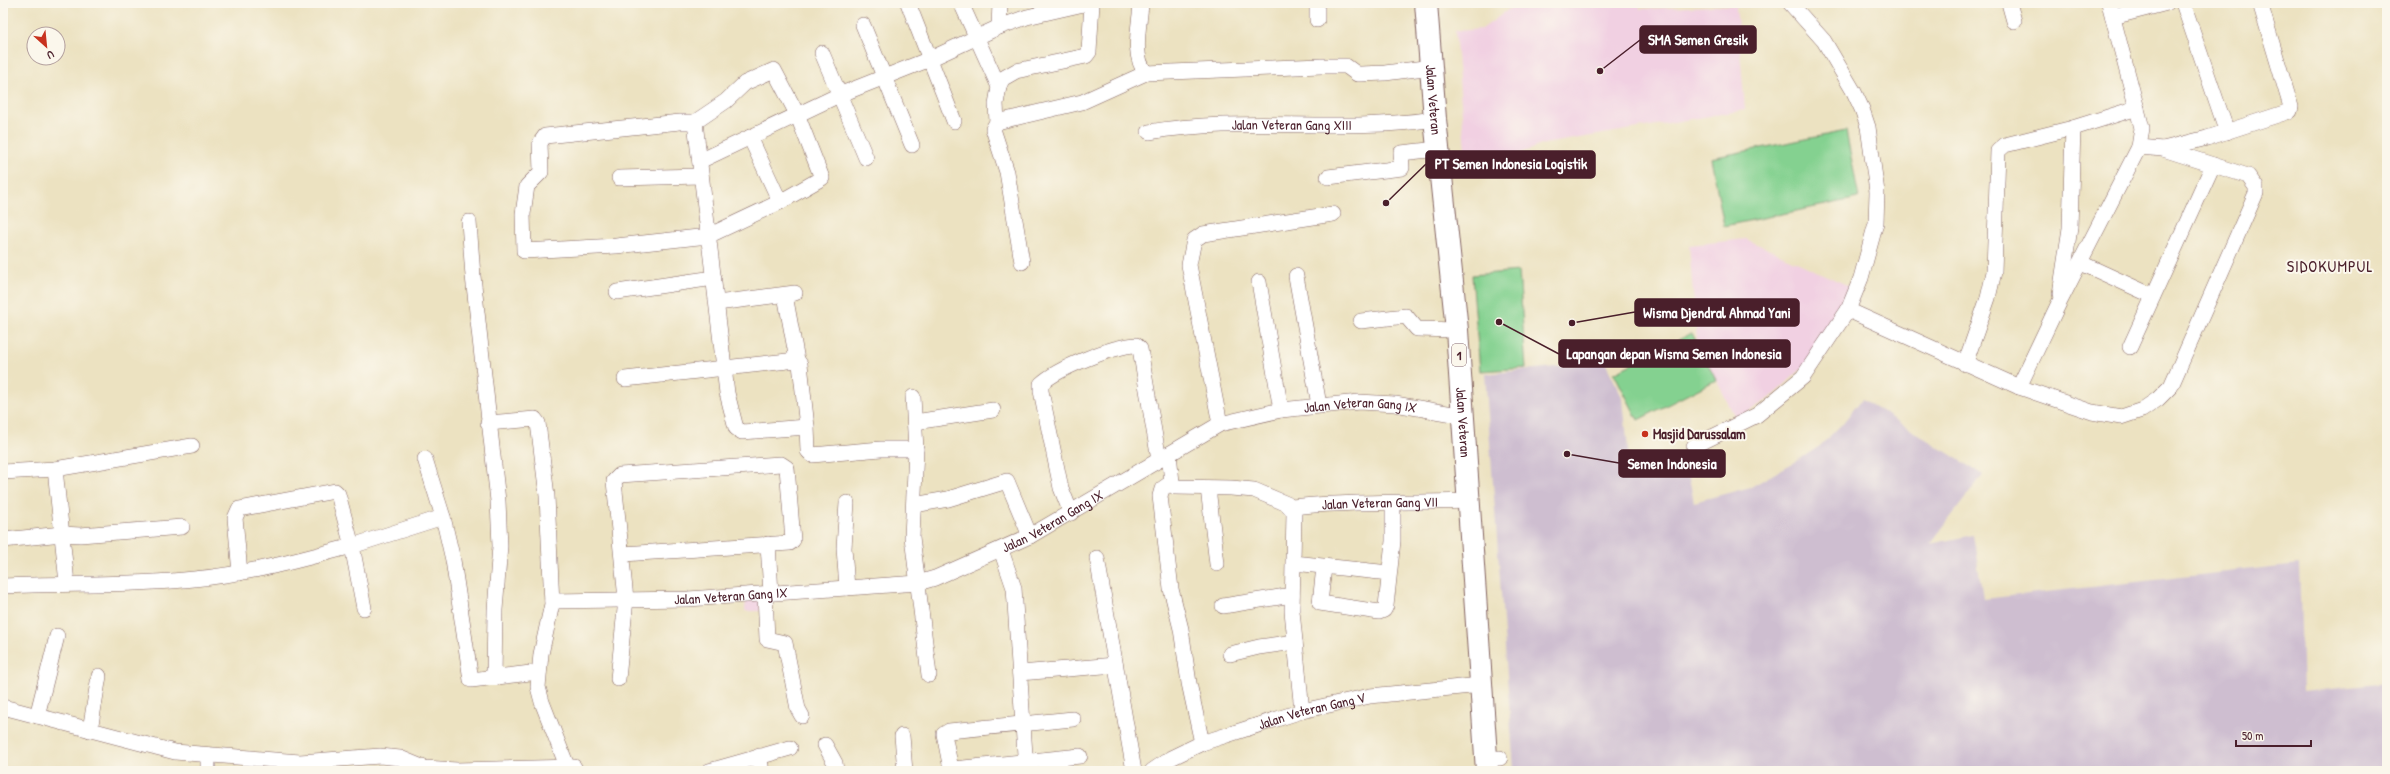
<svg xmlns="http://www.w3.org/2000/svg" width="2390" height="774" font-family="'Patrick Hand',sans-serif">
	<style>
		.built { fill: #f1d0e2 }
		.industrial { fill: #cebed0 }
		.green { fill: #84d190; stroke: #67785e }
		.lines { fill: none; stroke-linecap: round; stroke-linejoin: round }
		.minor-casing { stroke: #836360; stroke-width: 16 }
		.highway-casing { stroke: #836360; stroke-width: 24 }
		.minor { stroke: #fff; stroke-width: 15 }
		.highway { stroke: #fff; stroke-width: 22 }
		.poi-dot { fill: #c8321e; stroke: #fbf7ec; stroke-width: 1.5 }
		.labels { text-anchor: middle; stroke-width: 4; stroke-linejoin: round; paint-order: stroke }
		.shield { fill: #fbf7ec; stroke: #7f6065; stroke-width: 1 }
		.shield-label { font-size: 13px; font-weight: bold; fill: #4a1f2b }
		.street-label { font-size: 14px; fill: #4a1f2b; stroke: #fbf7ec }
		.poi-label { font-size: 14px; font-weight: bold; fill: #4a1f2b; stroke: #fbf7ec; text-anchor: start }
		.quarter-label { font-size: 16px; letter-spacing: 1px; fill: #4a1f2b; stroke: #fbf7ec }
		.leader { fill: none; stroke: #4a1f2b; stroke-width: 1.5 }
		.callout-dot { fill: #4a1f2b; stroke: #fbf7ec; stroke-width: 1.5 }
		.callout { fill: #4a1f2b; stroke: #4a1f2b; stroke-width: 1.5 }
		.callout-label { font-size: 15px; text-anchor: middle; font-weight: bold; fill: #fff }
	</style>
	<rect width="100%" height="100%" fill="#fbf7ec"/>
	<filter id="ink" filterUnits="userSpaceOnUse"><feTurbulence type="fractalNoise" baseFrequency=".025" numOctaves="2"/><feDisplacementMap in="SourceGraphic" scale="8" xChannelSelector="R" yChannelSelector="G"/><feConvolveMatrix kernelMatrix="1 2 1 2 8 2 1 2 1" color-interpolation-filters="sRGB"/></filter>
	<filter id="wash" filterUnits="userSpaceOnUse"><feTurbulence type="fractalNoise" baseFrequency=".012" numOctaves="4" result="noise"/><feDisplacementMap in="SourceGraphic" scale="16" xChannelSelector="R" yChannelSelector="G"/><feGaussianBlur stdDeviation="0.9" result="paint"/><feColorMatrix in="noise" values="0 0 0 0 0 0 0 0 0 0 0 0 0 0 0 0 0 1.4 0 .05"/><feComposite in="paint" operator="in"/></filter>
	<g filter="url(#wash)">
		<rect width="100%" height="100%" fill="#ece2c1"/>
		<!-- built -->
		<g class="built">
			<path d="M1517,3H1639L1640,9L1736,5L1745,110L1544,144L1467,173L1455,31L1482,29Z"/>
			<path d="M1746,239L1851,287L1838,319L1808,363L1770,398L1736,419L1697,341L1689,245Z"/>
			<path d="M761,596L760,611H745L746,597Z"/>
		</g>
		<!-- industrial -->
		<path class="industrial" d="M1605,362L1623,399L1629,460L1684,456L1694,502L1751,487L1803,457L1820,446L1842,424L1862,399L1983,475L1930,544L1973,535L1983,599L2299,564L2303,692L2387,683V771H1514L1485,374Z"/>
		<!-- green -->
		<g class="green">
			<path d="M1846,131L1859,198L1724,226L1711,158Z"/>
			<path d="M1519,271L1526,368L1480,371L1472,275Z"/>
			<path d="M1692,333L1716,380L1638,420L1614,373Z"/>
		</g>
	</g>
	<g filter="url(#ink)">
		<g class="lines">
			<defs>
				<g id="minor">
					<path d="M908,3L954,121"/>
					<path d="M961,3L999,87L996,104L997,122L993,129L1007,172L1022,262"/>
					<path d="M1141,3C1140,25 1131,55 1146,73L1321,66H1346L1357,74H1361L1385,73L1432,67"/>
					<path d="M1317,3V20"/>
					<path d="M2009,3L2014,21"/>
					<path d="M2183,3L2227,132"/>
					<path d="M2113,17L2167,3"/>
					<path d="M863,25L912,145"/>
					<path d="M999,27L1000,3"/>
					<path d="M822,53L866,158"/>
					<path d="M999,87L1002,79L1016,71L1086,56L1089,52L1092,3"/>
					<path d="M695,122L726,101L745,83L774,70L797,114L822,178L780,202"/>
					<path d="M997,122L1082,102L1146,73"/>
					<path id="s1" d="M1149,132C1244,116 1340,133 1435,119"/>
					<path d="M750,137L780,202L708,236L616,246L524,251L523,214L527,186L541,172L540,143L545,136L680,122H695L727,393L736,428L742,432L807,427L808,451L812,455L881,449H916L912,537L929,675"/>
					<path d="M2163,149L2207,138L2290,111L2291,107L2260,3"/>
					<path d="M700,161L839,95L930,59L999,27L1027,17L1088,3"/>
					<path d="M1328,177L1402,168L1401,153L1438,149"/>
					<path d="M619,178L701,176"/>
					<path d="M469,222L473,276L498,501L500,546L495,610L494,678"/>
					<path d="M2081,263L2153,296"/>
					<path d="M1296,276L1319,405"/>
					<path d="M1259,282L1281,410"/>
					<path d="M617,292L714,278"/>
					<path d="M2060,294L2070,228L2073,128"/>
					<path d="M785,295L797,360"/>
					<path d="M717,303L795,293"/>
					<path d="M1848,310L2019,387L2058,305L2139,147L2142,128L2109,3"/>
					<path d="M1361,321L1406,316L1417,329L1457,330"/>
					<path d="M2130,347L2213,165"/>
					<path d="M1965,364L1988,298L1994,272L1998,151L2005,145L2073,128L2137,108"/>
					<path d="M625,379L797,360L800,364L807,427"/>
					<path d="M2019,387L2092,412L2121,417L2142,410L2158,399L2171,386L2256,193V187L2248,176L2163,149L2139,147"/>
					<path d="M913,397L916,449"/>
					<path d="M915,422L993,410"/>
					<path d="M488,423L535,419L538,423L547,496L552,604L541,654L538,687L542,702L567,766"/>
					<path d="M1220,424L1189,265L1194,240L1203,234L1333,214"/>
					<path d="M1694,446L1757,415L1803,377L1848,310L1861,278L1876,223L1877,192L1868,127L1862,109L1854,92L1824,41L1790,3"/>
					<path d="M1169,454L1172,482L1175,487L1231,488L1254,490L1287,504L1294,512L1292,611L1302,711"/>
					<path d="M425,459L443,517L453,560L471,680L539,672"/>
					<path d="M55,469L67,583"/>
					<path d="M3,472L55,469L192,446"/>
					<path d="M1172,482L1162,489L1160,496L1171,589L1181,629L1189,683L1202,743"/>
					<path d="M1208,488L1217,564"/>
					<path d="M914,505L948,499L1007,481L1030,536"/>
					<path id="s2" d="M1292,507C1351,501 1410,503 1469,501"/>
					<path d="M1071,513L1061,488L1041,391V384C1058,368 1113,346 1136,345L1140,349L1159,460"/>
					<path d="M3,540L62,534L80,535L182,527"/>
					<path d="M768,544L771,593"/>
					<path d="M1001,550L1014,588L1026,770"/>
					<path d="M1097,558L1134,771"/>
					<path d="M1294,563L1389,573"/>
					<path d="M1324,567L1320,603L1379,612L1384,610L1386,606L1393,541V503"/>
					<path d="M240,573L235,518L239,509L335,491L338,494L352,546L443,517"/>
					<path d="M3,586C67,583 131,586 194,579C248,574 300,560 352,546L364,608"/>
					<path d="M847,588L844,548L847,503"/>
					<path d="M765,594L767,639L785,643L798,709L802,716"/>
					<path id="s3" d="M552,601L688,599L918,583L935,578L1030,536L1220,424L1281,410L1359,402L1395,404L1464,416"/>
					<path d="M1223,606L1292,595"/>
					<path d="M1230,654L1259,647L1295,642"/>
					<path d="M1020,673L1115,665"/>
					<path d="M618,679L626,599L614,481L620,475L781,464L787,468L793,540L790,543L623,554"/>
					<path d="M3,707L175,752L300,762L380,756L400,758L424,768L457,770L574,767L576,771"/>
					<path d="M37,716L57,636"/>
					<path d="M1073,719L949,731L944,734L950,764L954,769L1080,756"/>
					<path d="M90,730L99,676"/>
					<path d="M902,736L905,771"/>
					<path d="M825,745L835,763L836,771"/>
					<path d="M759,756L762,771"/>
					<path d="M1486,759L1500,758"/>
					<path d="M208,771V755"/>
					<path d="M709,771L790,748"/>
					<path id="s4" d="M1152,771L1171,758L1202,743L1302,711L1370,696L1481,685"/>
				</g>
				<g id="highway">
					<path id="s5" d="M1426,3L1435,119L1457,330L1487,771"/>
				</g>
			</defs>
			<!-- minor casing -->
			<use href="#minor" class="minor-casing"/>
			<!-- highway casing -->
			<use href="#highway" class="highway-casing"/>
			<!-- minor -->
			<use href="#minor" class="minor"/>
			<!-- highway -->
			<use href="#highway" class="highway"/>
		</g>
	</g>
	<!-- markers -->
	<circle class="poi-dot" cx="1645" cy="434" r="4"/>
	<g class="labels">
		<!-- shield labels -->
		<rect class="shield" x="1452" y="344" width="14" height="22" rx="3"/>
		<g class="shield-label">
			<text x="1459" y="360">1</text>
		</g>
		<!-- street labels -->
		<g class="street-label">
			<text dy="5" stroke="none"><textPath href="#s5" startOffset="97">Jalan Veteran</textPath></text>
			<text dy="5" stroke="none"><textPath href="#s1" startOffset="143">Jalan Veteran Gang XIII</textPath></text>
			<text dy="5" stroke="none"><textPath href="#s3" startOffset="851">Jalan Veteran Gang IX</textPath></text>
			<text dy="5" stroke="none"><textPath href="#s5" startOffset="421">Jalan Veteran</textPath></text>
			<text dy="5" stroke="none"><textPath href="#s2" startOffset="88">Jalan Veteran Gang VII</textPath></text>
			<text dy="5" stroke="none"><textPath href="#s3" startOffset="515">Jalan Veteran Gang IX</textPath></text>
			<text dy="5" stroke="none"><textPath href="#s3" startOffset="179">Jalan Veteran Gang IX</textPath></text>
			<text dy="5" stroke="none"><textPath href="#s4" startOffset="172">Jalan Veteran Gang V</textPath></text>
		</g>
		<!-- poi labels -->
		<g class="poi-label">
			<text x="1653" y="439">Masjid Darussalam</text>
		</g>
		<!-- quarter labels -->
		<g class="quarter-label">
			<text x="2330" y="272">SIDOKUMPUL</text>
		</g>
	</g>
	<!-- callouts -->
	<path class="leader" d="M1600 71L1640 40M1386 203L1426 164M1572 323L1635 312M1499 322L1559 354M1567 454L1619 463"/>
	<g class="callout-dot">
		<circle cx="1600" cy="71" r="4"/>
		<circle cx="1386" cy="203" r="4"/>
		<circle cx="1572" cy="323" r="4"/>
		<circle cx="1499" cy="322" r="4"/>
		<circle cx="1567" cy="454" r="4"/>
	</g>
	<g class="callout">
		<rect x="1640" y="26" width="116" height="27" rx="4"/>
		<rect x="1426" y="151" width="169" height="27" rx="4"/>
		<rect x="1635" y="299" width="164" height="27" rx="4"/>
		<rect x="1559" y="340" width="231" height="27" rx="4"/>
		<rect x="1619" y="450" width="106" height="27" rx="4"/>
	</g>
	<g class="callout-label">
		<text x="1698" y="45">SMA Semen Gresik</text>
		<text x="1511" y="169">PT Semen Indonesia Logistik</text>
		<text x="1717" y="318">Wisma Djendral Ahmad Yani</text>
		<text x="1674" y="359">Lapangan depan Wisma Semen Indonesia</text>
		<text x="1672" y="469">Semen Indonesia</text>
	</g>
	<!-- margin -->
	<rect width="2390" height="774" fill="none" stroke="#fbf7ec" stroke-width="16"/>
	<!-- north arrow -->
	<g transform="translate(46 46) rotate(153)"><circle r="19" fill="#fbf7ec" stroke="#b4a19f"/>
	<path d="M0-3L7 15L0 10L-7 15Z" fill="#c8321e"/>
	<text y="-6" font-size="11" font-weight="bold" text-anchor="middle" fill="#4a1f2b">U</text>
	</g>
	<!-- scale -->
	<path d="M2236 740v6h75v-6" fill="none" stroke="#4a1f2b" stroke-width="2"/>
	<text x="2242" y="740" font-size="12" fill="#4a1f2b" stroke="#fbf7ec" stroke-width="3" paint-order="stroke">50 m</text>
</svg>
